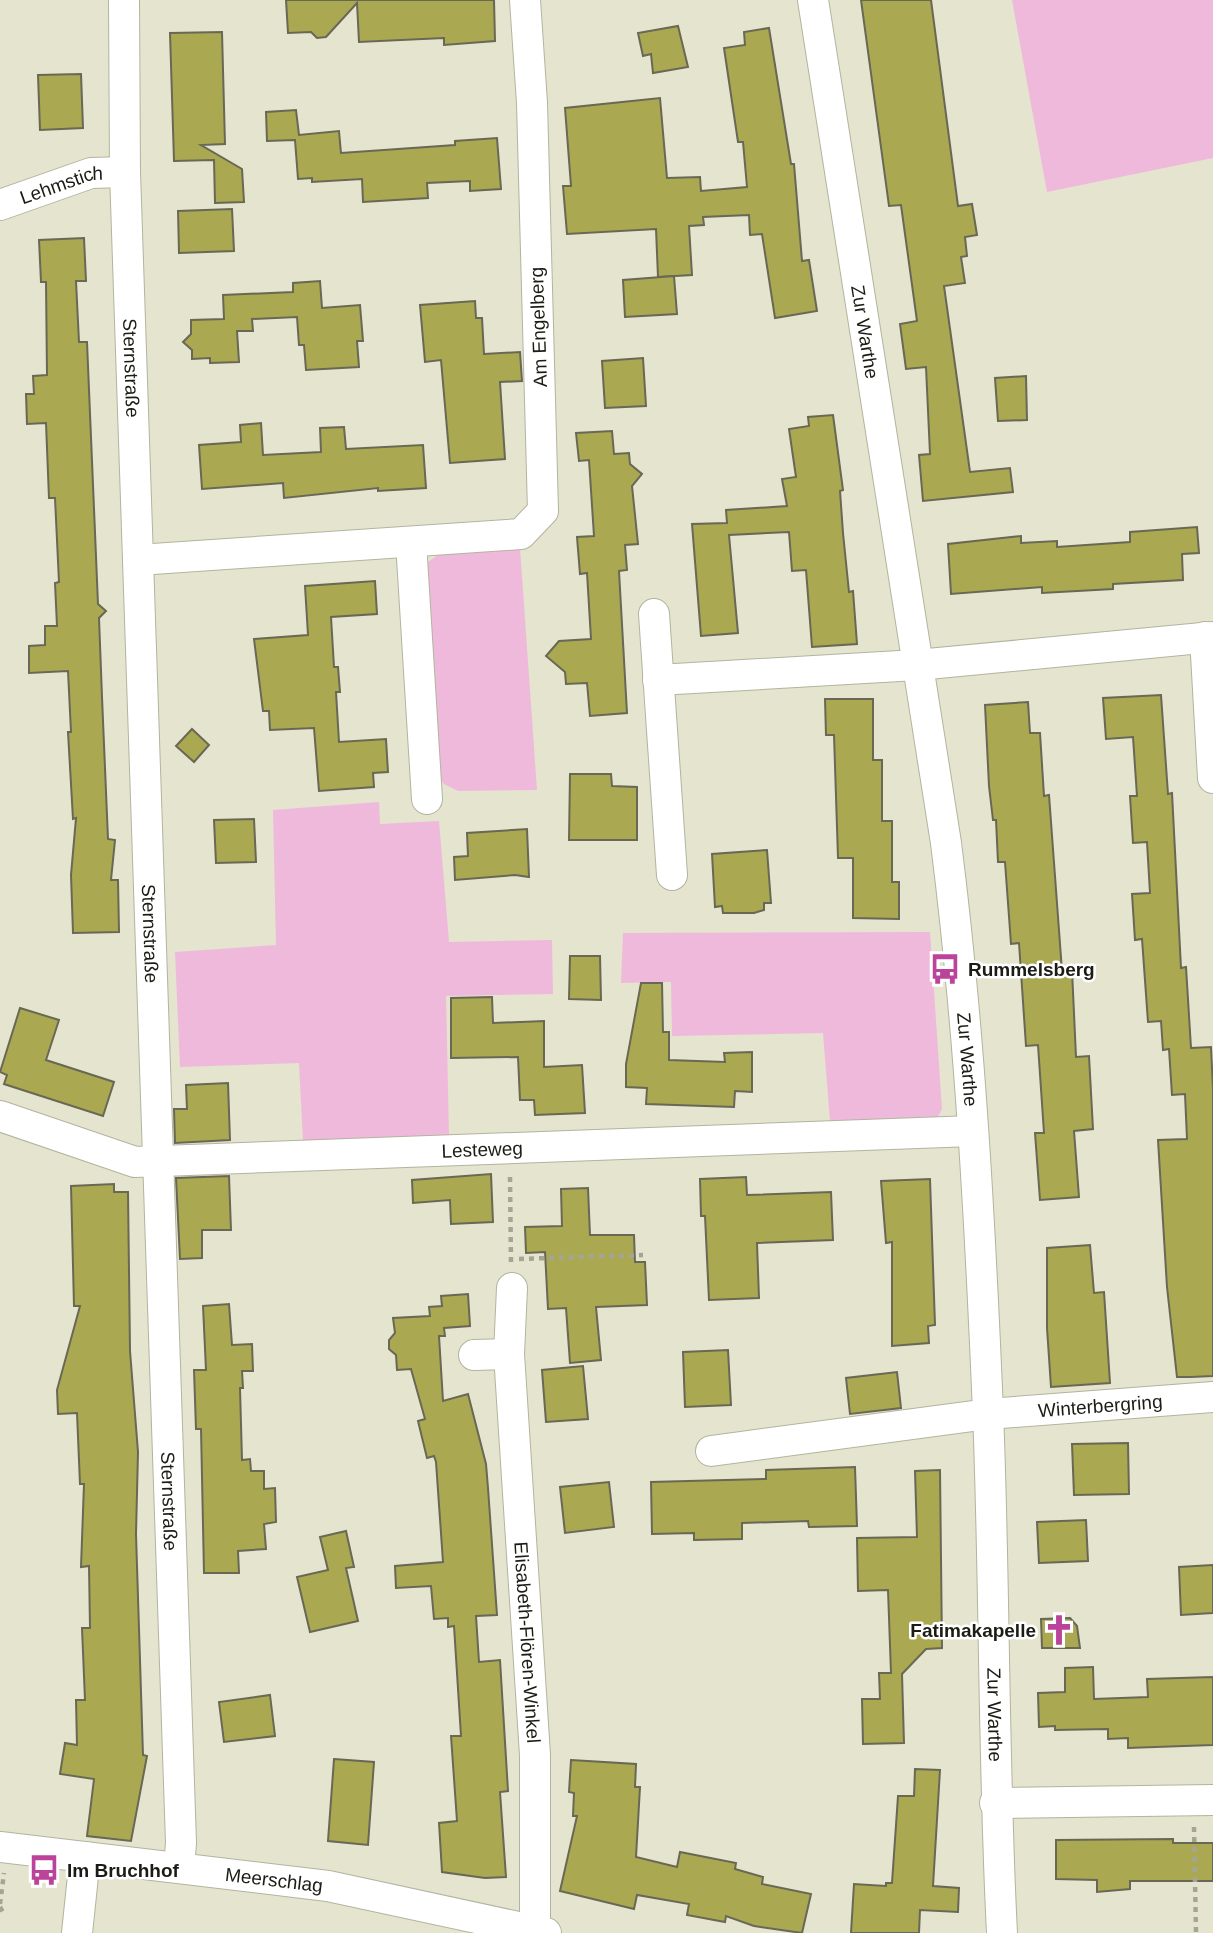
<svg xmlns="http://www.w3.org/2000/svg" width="1213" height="1933" font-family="Helvetica,sans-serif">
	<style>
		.green { fill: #efb9dc }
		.building { fill: #aaa952; stroke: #686855; stroke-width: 2 }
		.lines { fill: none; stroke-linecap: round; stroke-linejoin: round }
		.minor-casing { stroke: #b3b49f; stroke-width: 32 }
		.path { stroke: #a5a594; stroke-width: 4.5; stroke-dasharray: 5 5; stroke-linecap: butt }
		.minor { stroke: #fff; stroke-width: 30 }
		.labels { text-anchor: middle; stroke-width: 5; stroke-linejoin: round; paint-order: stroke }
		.street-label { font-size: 19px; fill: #1c1c15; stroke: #fff }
		.poi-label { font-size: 19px; font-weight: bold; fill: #1c1c15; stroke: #fff; text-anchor: start }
	</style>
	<rect width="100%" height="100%" fill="#e4e4cf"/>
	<!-- green -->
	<g class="green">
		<path d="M1012,0H1213V158L1047,192Z"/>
		<path d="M520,548L537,790L458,791L444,784L437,773L423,575L428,562L439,554Z"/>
		<path d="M379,802L380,824L439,821L449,942L552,940L553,994L446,996L449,1135L303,1141L299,1063L180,1067L175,952L276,945L273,810Z"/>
		<path d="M930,932L942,1109L935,1122L830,1121L823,1033L672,1036L671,982L621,983L623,933Z"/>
	</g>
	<!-- building -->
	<g class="building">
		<path d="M286,0H494L495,41L444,45V38L359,42L357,3L326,37L317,38L311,32L288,33Z"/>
		<path d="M861,0H931L958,206L972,204L977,235L965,237L967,256L961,257L965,283L944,286L970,472L1010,468L1013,492L923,501L919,455L930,454L926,367L906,369L900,324L917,321L901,205L889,206Z"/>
		<path d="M678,26L688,67L653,73L651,54L643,56L638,33Z"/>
		<path d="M769,28L791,164H794L802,261L809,260L817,311L775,318L762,234L750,235L749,215L703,217L704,225L689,226L692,275L658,277L656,229L567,234L563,186H571L565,108L660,98L667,178L700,177L701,191L747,187L743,142H738L724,48L745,45L744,32Z"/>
		<path d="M222,32L225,144L201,145L242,169L244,202L215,203L214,160L174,161L170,33Z"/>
		<path d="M81,74L83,128L40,130L38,75Z"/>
		<path d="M296,110L299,135L339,131L341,153L455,145V141L497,138L501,189L470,191V181L427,183L428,198L363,202L362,179L312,182V178L298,179L295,140L267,141L266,112Z"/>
		<path d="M232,209L234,251L179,253L178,211Z"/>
		<path d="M84,238L86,281H76L79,342H87L98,604L106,611L99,618L102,697L108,839L115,840L111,880H118L119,932L73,933L71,875L76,818L73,819L68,732H71L68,671L29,673V646L45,645V626H57L55,583L59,582L55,498H49L46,423L27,424L26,394H34L33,376L47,375L46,282H41L39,240Z"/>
		<path d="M674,276L677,314L625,317L623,280Z"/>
		<path d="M320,281L322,308L360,305L363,341H357L359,367L306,370L304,345H299L297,317L252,319L253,331H237L239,362L210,363V358L192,359V350L183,342L191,334V320L224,319L223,295L293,292V283Z"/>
		<path d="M475,301L476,318H482L484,354L520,352L522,381L500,382L505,459L450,463L441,360L425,362L420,305Z"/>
		<path d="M643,358L646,406L605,408L602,361Z"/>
		<path d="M1026,376L1027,420L998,421L995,378Z"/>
		<path d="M833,415L843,490L840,491L843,533L849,592L853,591L857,644L812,647L806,570L792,571L789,532L729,535L738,633L701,636L692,524L727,523L726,510L787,506L782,479L796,477L789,429L809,426L808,417Z"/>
		<path d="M261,423L263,455L321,452L320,428L344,427L346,449L423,445L426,488L378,491V488L284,498L283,483L202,489L199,445L241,442L240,425Z"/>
		<path d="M612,431L614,454L629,453L630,464L642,474L632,486L638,544L625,545L627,570L619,571L627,713L590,716L587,683L566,684L565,672L546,656L559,641L591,639L587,573L580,574L577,537L594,536L589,460L579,461L576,433Z"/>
		<path d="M1197,527L1199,553L1182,554L1183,580L1113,584V589L1042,593V587L951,594L948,544L1021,536V543L1057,541V547L1130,542V532Z"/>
		<path d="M375,581L377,614L331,617L334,667H338L340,692H336L339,742L386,739L388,772L373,773L374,787L319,791L314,728L270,730L269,711H263L254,639L308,635L305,586Z"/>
		<path d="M1161,695L1168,794L1172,793L1181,968L1186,967L1191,1048L1211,1047L1213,1089V1376L1191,1377H1177L1167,1287L1158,1140L1187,1139L1185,1094L1172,1095L1169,1049L1163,1050L1161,1021L1148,1022L1142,939L1135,940L1132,894L1150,893L1147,842L1133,843L1130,796H1137L1133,737L1106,739L1103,698Z"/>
		<path d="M825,699H873V760H882V821H892V882H899V919L853,918V858H838L834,735H826Z"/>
		<path d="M1028,702L1030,733H1040L1044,796L1049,795L1062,971L1072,970L1076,1057L1089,1056L1093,1129L1074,1131L1079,1197L1040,1200L1035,1133H1044L1038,1045L1026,1046L1019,943L1011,944L1005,862H998L996,820H993L989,786L985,705Z"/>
		<path d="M192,729L209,745L194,762L176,746Z"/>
		<path d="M570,774H611L612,786L637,787V840H569Z"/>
		<path d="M254,819L256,862L216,863L214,820Z"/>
		<path d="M527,829L529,877L515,875L455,880L454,857L468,856L467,833Z"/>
		<path d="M767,850L771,903H764V910L754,913H723L722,906L715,907L712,854Z"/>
		<path d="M570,956H600L601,1000L569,999Z"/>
		<path d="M641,983H662L663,1032H669V1060L725,1062L724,1053L752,1052V1092L735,1091L734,1107L646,1104L647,1088L626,1087V1064Z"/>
		<path d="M492,997L493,1023L544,1021V1067L582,1065L585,1113L535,1115L534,1100H520L518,1057L451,1058V998Z"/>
		<path d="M20,1008L59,1020L46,1060L114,1082L103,1116L4,1084L7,1075L0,1072Z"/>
		<path d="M228,1083L230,1140L175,1143L174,1109H187L186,1085Z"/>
		<path d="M491,1174L493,1222L451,1224L450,1200L413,1203L412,1180Z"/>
		<path d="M229,1176L231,1230H202V1258L180,1259L176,1178Z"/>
		<path d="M746,1177L747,1195L831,1192L833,1240L757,1243L759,1298L709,1300L705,1216H701L700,1179Z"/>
		<path d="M930,1179L935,1325L928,1326L929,1343L892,1346V1242L886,1243L881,1181Z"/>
		<path d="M114,1184V1192H128L130,1351L138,1452L136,1534L143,1755L147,1756L131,1841L87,1836L94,1779L60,1774L65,1743L77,1745L76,1700H85L82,1628H90L89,1566L81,1567L84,1484H80L77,1413L58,1414L57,1390L80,1306H74L71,1186Z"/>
		<path d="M588,1188L590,1235H634L635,1262H645L647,1305L596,1307L601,1360L570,1363L566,1308L548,1309L545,1252L526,1253L525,1227L562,1226L561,1189Z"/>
		<path d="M1090,1245L1094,1293L1104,1292L1110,1383L1051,1387L1047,1328V1248Z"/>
		<path d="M468,1294L470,1326L444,1328L445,1336H439L443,1401L468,1394L486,1464L488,1488L497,1615L476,1616L479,1662L500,1660L508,1791L500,1792L506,1877L485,1878L442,1872L439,1823L457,1821L451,1736H461L454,1626L448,1627V1618L434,1619L431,1586L396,1588L395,1566L443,1562L436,1462L434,1456L427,1458L418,1421L425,1419L411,1369L397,1370L396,1355L389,1349V1340L395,1333L393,1318L430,1316L429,1307L442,1306L441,1296Z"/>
		<path d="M229,1304L232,1345L252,1344L253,1371H242L243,1388H240L242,1460L250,1459L251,1471H264V1489L275,1488L276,1522L264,1524L266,1549L238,1551L239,1573H204L201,1429H196L194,1370H206L203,1306Z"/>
		<path d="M728,1350L731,1405L685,1407L683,1352Z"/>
		<path d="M583,1366L588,1419L546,1422L542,1370Z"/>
		<path d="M897,1372L901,1408L850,1414L846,1378Z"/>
		<path d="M1128,1443L1129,1494L1074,1495L1072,1444Z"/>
		<path d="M855,1467L857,1526L809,1527L808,1521L742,1523V1539L694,1540V1533L652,1534L651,1482L766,1479V1470Z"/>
		<path d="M940,1470L942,1648L926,1649L902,1674L904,1743L863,1744L862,1699H880L879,1673H891L888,1590L858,1591L857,1538L917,1537L915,1471Z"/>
		<path d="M609,1482L614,1527L565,1533L560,1487Z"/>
		<path d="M1086,1520L1088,1561L1039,1563L1037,1522Z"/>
		<path d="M346,1531L354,1567L346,1568L358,1621L310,1632L297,1577L328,1570L320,1537Z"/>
		<path d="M1213,1565V1613L1181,1615L1179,1567Z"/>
		<path d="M1070,1618L1077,1626L1080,1648H1042L1041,1619Z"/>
		<path d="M1093,1667L1094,1699L1148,1697L1147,1679L1213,1677V1745L1128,1748V1738L1108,1739V1729L1055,1730V1726L1039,1727L1038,1693L1065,1692V1668Z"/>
		<path d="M270,1695L275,1736L224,1742L219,1702Z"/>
		<path d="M334,1759L374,1762L368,1845L328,1841Z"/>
		<path d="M571,1760L636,1764L635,1787H640L636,1857L677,1867L680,1852L736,1863L735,1869L763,1877L762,1884L811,1894L802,1933L754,1926L726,1916L725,1922L687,1915L689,1904L637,1895L634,1909L560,1891L577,1816H573L574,1793L569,1792Z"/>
		<path d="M915,1769L940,1770L933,1886L959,1888L958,1912L920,1910L919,1933H851L854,1884L886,1886V1883H892L898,1796H914Z"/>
		<path d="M1173,1839V1843H1213V1881H1130V1889L1097,1892V1880L1056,1879V1840Z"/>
	</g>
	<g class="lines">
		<defs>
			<g id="minor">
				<path id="s1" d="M124,0L125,172L181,1843L179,1868"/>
				<path id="s2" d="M813,0L946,843C970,1032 980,1222 988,1412C995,1586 993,1759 1002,1933"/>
				<path id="s3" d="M0,205L91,173L125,172"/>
				<path d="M411,542L427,799"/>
				<path d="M138,560L521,534L543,511L532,103L525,0"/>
				<path d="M654,614L672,875"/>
				<path d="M1205,637L1213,778"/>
				<path d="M658,680L917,665L1213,637"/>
				<path id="s4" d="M0,1116L135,1162L973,1131"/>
				<path id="s5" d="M512,1288L509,1354L535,1755V1931"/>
				<path d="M474,1355L509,1354"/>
				<path id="s6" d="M711,1451L988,1414L1213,1397"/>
				<path d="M995,1803L1213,1800"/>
				<path id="s7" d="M0,1847L328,1886L546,1933"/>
				<path d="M77,1933L85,1857"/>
			</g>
		</defs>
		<!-- minor casing -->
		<use href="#minor" class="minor-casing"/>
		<!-- path -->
		<g class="path">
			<path d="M510,1177L511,1262"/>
			<path d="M519,1259L643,1255"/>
			<path d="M1021,1634H1041"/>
			<path d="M1194,1827L1196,1933"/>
			<path d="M0,1904L4,1873"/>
			<path d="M0,1907L3,1912"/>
		</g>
		<!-- minor -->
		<use href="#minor" class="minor"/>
	</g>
	<!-- icons -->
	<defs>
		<symbol id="bus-bare" viewBox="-9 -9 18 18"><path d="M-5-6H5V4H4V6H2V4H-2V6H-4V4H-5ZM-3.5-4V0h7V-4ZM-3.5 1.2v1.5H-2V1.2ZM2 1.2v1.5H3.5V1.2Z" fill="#bb4399" stroke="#fff" stroke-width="2.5" paint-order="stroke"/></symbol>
		<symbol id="church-bare" viewBox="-9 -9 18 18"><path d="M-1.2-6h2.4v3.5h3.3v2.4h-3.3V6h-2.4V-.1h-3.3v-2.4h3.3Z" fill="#bb4399" stroke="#fff" stroke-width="2.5" paint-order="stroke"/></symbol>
	</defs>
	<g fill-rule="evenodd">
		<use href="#bus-bare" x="923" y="947" width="44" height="44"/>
		<use href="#church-bare" x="1037" y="1608" width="44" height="44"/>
		<use href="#bus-bare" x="22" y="1848" width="44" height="44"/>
	</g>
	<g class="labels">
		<!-- street labels -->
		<g class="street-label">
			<text dy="7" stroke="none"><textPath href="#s3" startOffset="65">Lehmstich</textPath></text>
			<text transform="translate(538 327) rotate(-92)" y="7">Am Engelberg</text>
			<text dy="7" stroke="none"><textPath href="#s2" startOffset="336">Zur Warthe</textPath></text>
			<text dy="7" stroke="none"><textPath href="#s1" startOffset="368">Sternstraße</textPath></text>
			<text dy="7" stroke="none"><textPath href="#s1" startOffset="934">Sternstraße</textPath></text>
			<text dy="7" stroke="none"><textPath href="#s2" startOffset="1071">Zur Warthe</textPath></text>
			<text dy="7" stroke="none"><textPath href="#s4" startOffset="490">Lesteweg</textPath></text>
			<text dy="7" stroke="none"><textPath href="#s6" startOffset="392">Winterbergring</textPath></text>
			<text dy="7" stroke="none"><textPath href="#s1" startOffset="1502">Sternstraße</textPath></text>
			<text dy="7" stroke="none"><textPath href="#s5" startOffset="355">Elisabeth-Flören-Winkel</textPath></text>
			<text dy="7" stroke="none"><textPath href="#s2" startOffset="1727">Zur Warthe</textPath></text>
			<text dy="7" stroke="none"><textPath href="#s7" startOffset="276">Meerschlag</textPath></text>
		</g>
		<!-- poi labels -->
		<g class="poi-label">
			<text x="968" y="976">Rummelsberg</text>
			<text x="1036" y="1637" text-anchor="end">Fatimakapelle</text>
			<text x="67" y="1877">Im Bruchhof</text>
		</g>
	</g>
</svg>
